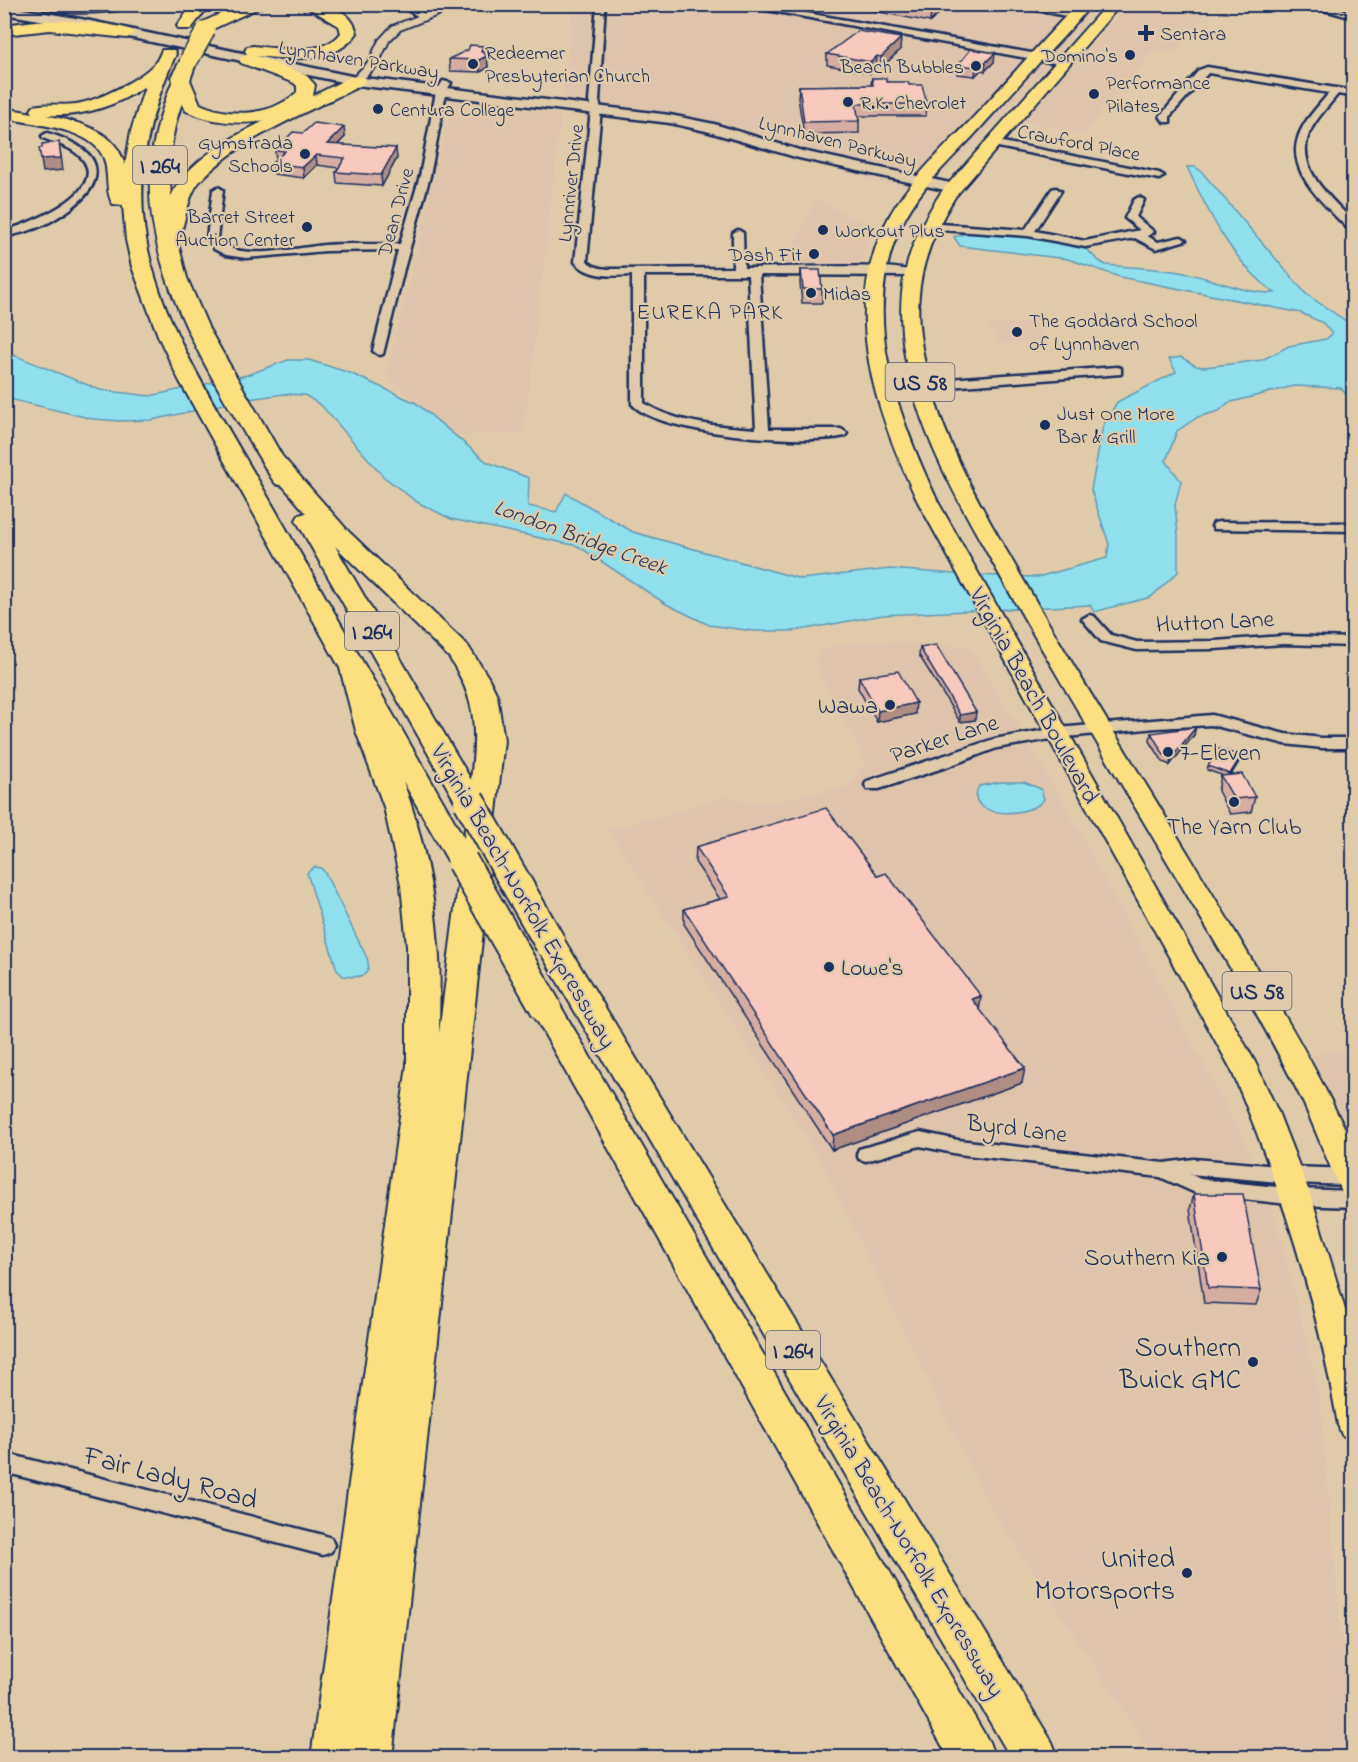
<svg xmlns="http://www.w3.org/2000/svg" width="1358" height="1762" font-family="'Indie Flower',sans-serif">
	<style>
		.built { fill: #dec4ad }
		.water { fill: #90dfed; stroke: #6199b4; stroke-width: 1.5 }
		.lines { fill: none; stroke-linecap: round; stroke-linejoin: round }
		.minor-casing { stroke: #1b2f5e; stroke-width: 5 }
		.tertiary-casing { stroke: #1b2f5e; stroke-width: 4 }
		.secondary-casing { stroke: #1b2f5e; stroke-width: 5 }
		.primary-casing { stroke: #1b2f5e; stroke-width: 4 }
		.motorway-casing { stroke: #1b2f5e; stroke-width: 4 }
		.minor { fill: #dfcbaa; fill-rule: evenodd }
		.tertiary { fill: #dfcbaa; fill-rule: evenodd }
		.secondary { fill: #dfcbaa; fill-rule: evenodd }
		.primary { fill: #fce080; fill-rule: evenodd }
		.motorway { fill: #fce080; fill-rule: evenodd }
		.motorway-bridge-far1-casing { stroke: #1b2f5e; stroke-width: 21; stroke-linecap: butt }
		.motorway-bridge-casing { stroke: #1b2f5e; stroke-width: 34; stroke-linecap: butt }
		.motorway-bridge-far1 { stroke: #fce080; stroke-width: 18 }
		.motorway-bridge { stroke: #fce080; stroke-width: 30 }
		.wall { fill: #d5ada3; stroke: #1b2f5e; stroke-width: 1.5 }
		.shaded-wall { fill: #ae8d85; stroke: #1b2f5e; stroke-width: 1.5 }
		.building { fill: #f8c9be; stroke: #1b2f5e; stroke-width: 1.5 }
		.poi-dot { fill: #1b2f5e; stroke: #dfcbaa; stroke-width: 2 }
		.labels { text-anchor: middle; stroke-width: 4.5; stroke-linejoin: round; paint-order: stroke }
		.far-poi-label { font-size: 20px; fill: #1b2f5e; stroke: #dfcbaa; text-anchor: start }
		.far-street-label { font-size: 20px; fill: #1b2f5e; stroke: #dfcbaa }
		.shield { fill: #dfcbaa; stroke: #565e75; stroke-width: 1.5 }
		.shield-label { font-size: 22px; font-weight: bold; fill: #1b2f5e }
		.far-neighbourhood-label { font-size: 22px; letter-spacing: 1.5px; fill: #1b2f5e; stroke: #dfcbaa }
		.far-water-label { font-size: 22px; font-style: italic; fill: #213865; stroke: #dfcbaa }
		.street-label { font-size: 24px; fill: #1b2f5e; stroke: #dfcbaa }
		.poi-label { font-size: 24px; fill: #1b2f5e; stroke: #dfcbaa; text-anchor: end }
		.near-poi-label { font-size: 28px; fill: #1b2f5e; stroke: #dfcbaa; text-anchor: end }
		.near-street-label { font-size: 28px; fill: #1b2f5e; stroke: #dfcbaa }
	</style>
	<rect width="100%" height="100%" fill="#dfcbaa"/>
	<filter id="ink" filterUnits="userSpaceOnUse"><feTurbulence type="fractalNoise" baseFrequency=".0167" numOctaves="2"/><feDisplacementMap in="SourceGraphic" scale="12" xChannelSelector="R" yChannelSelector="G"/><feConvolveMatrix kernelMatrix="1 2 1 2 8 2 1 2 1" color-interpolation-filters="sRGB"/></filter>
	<g filter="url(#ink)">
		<!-- built -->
		<g class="built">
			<path d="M1030,4L1090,14L1011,107L922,193L670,126L624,117L561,114L524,435H450L386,375L452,102L561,114L573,5Z"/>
			<path d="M1128,5H1142L1205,15L1174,52L1155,49L1083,134L1021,122Z"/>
			<path d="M816,199L874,228L860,264L782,267Z"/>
			<path d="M1035,321L1046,340L999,344L988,325Z"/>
			<path d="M877,640L970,647L1064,803L1244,1140L1273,1211L1286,1256L1321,1405L1352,1757L1158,1758L1148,1748L989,1505L819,1158L609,831L723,797L765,803L847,786L866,761L819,674L815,659L826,648Z"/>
			<path d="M1353,1050H1354L1353,1139L1311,1055Z"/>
		</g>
		<!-- water -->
		<g class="water">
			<path d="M1187,167H1195L1201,171L1306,294L1353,326L1354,405L1341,388L1294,386L1228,403L1219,411L1198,417L1177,431L1166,461L1181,481L1175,505L1178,535V572L1151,597L1094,612L1090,605L883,615L794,631H753L709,625L666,604L578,546L451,519L417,502L384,477L322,406L305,395L284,394L242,400L152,420L120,421L93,419L5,398L4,351L100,390L150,396L247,375L288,360H309L350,373L416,403L487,462L529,478L528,506L556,512L566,493L633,532L801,579L890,569L968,575L1038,577L1107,558L1109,544L1091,490L1103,426L1117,402L1176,372L1169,359L1181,357L1196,366L1205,367L1262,360L1289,346L1326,339L1332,334L1323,323L1301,313L1120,277L1068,259L960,246L954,237C958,236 963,234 967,233C984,231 1071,240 1084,248C1093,253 1093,259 1106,265C1133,268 1162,268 1189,274C1218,280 1245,294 1275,293C1232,262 1209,214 1187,167Z"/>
			<path d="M1024,782L1041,789L1044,799C1032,819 961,819 979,786L1000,782Z"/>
			<path d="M314,867L321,868L325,873L367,958C373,978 358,978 343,976L337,970L307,873Z"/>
		</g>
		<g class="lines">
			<defs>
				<g id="minor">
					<path d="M397,4H409L428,16L421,18Z"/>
					<path d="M597,4H605L599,101L601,109L587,261C595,269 605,269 615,269L733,268V233L738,230L743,233L744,268C770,268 904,262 917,273L911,276L759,275L769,429H841L847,433L845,436C806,445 659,435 632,404V275C613,276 589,278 575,262L591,109L589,101ZM644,275H748L756,429C718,426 677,424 644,403Z"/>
					<path d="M734,4H756L1065,59L1070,62L1065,65Z"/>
					<path d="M1008,4H1030L1079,15L1075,18Z"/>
					<path d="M1301,4H1319L1354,12V18Z"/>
					<path d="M1207,67L1354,91V97L1338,94C1327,108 1311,123 1307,140C1299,173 1334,201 1354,222V232L1350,231C1329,208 1286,174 1298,138C1303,121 1318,107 1329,93L1208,73L1170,116V122H1164L1160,116L1162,114L1199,70Z"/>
					<path d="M443,81L451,83L446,92L430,176L404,269L383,354L379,355L373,351L398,250L326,251L246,258L226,255L214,249L207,238L213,190L218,187L223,190L217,238C235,264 298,247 325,245C350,243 375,245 400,244L420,176L436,92Z"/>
					<path d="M47,133C114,152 108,189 53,220C38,229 21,233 4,237V231C26,225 106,194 84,161C75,148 58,144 43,138L42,136Z"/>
					<path d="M992,140L1159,173L1164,176L1159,179L988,145L987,143Z"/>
					<path d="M1056,188L1061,191L1035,231L1085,241L1140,230L1125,218L1134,200L1139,197L1144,200L1136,217L1154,232L1147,236L1158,242L1181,237L1186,240L1156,249L1135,238L1085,247L1028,236L927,229L922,226L927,223L1025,230L1052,189Z"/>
					<path d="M1117,367L1121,368V374L921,389L915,385L921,381Z"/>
					<path d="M1219,522L1354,523V531L1214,529L1212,526L1214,523Z"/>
					<path d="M1089,615L1094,616L1111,635L1137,642L1215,641L1283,636L1354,638V646L1283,644L1215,649L1137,650L1101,641L1082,619Z"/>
					<path d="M1212,715L1285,734L1322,738H1354V748H1322L1285,744L1212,725L1156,728L1057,738L997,748L949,766L879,789H867L865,785L867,781L994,739L1057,728Z"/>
					<path d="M920,1132L958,1140L1164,1163L1194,1159L1290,1167L1354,1169V1185L1290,1183L1190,1174L1200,1179L1297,1189L1354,1191V1207L1297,1205L1198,1194L1160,1177L958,1154L920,1146L866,1161L859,1159L857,1154L859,1149Z"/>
					<path d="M4,1453L323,1535L331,1538L334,1545L331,1552L323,1555L4,1472Z"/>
				</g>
				<path id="tertiary" d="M449,4H466L400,30L389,41L378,64L360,83H352L350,81L369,61L379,40L392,26Z"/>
				<path id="secondary" d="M4,6L81,19L356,77L670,115L714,124L802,151L959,185L961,188L954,192L799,158L706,131L670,123L356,85L81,27L4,14Z"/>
				<g id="primary">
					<path d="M1077,4H1091C1075,26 1055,45 1037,65C1015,89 994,113 973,136C952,158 930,179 913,205C852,298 895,411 938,502L1255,1062L1278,1112L1312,1199L1352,1333L1354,1439L1342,1435L1338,1425C1317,1301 1280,1184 1231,1069L918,502C876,413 838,309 890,215C910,180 941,151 969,122C1005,83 1040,43 1077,4Z"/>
					<path d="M1107,4H1121L955,197C928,240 913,284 920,335C933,435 990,521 1039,607C1111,730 1188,851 1260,974C1286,1018 1312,1061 1334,1107C1340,1120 1349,1134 1353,1148C1357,1163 1354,1183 1354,1199L1344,1195C1326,1162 1315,1125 1298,1092C1265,1026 1228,963 1190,900C1129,796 1066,693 1007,588C966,514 919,440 905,356C894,291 906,245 942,191Z"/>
				</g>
				<g id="motorway">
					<path d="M135,4C124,15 47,16 38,5Z"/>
					<path d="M193,4H210L191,29H179L177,26Z"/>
					<path d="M241,4H267L215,28L209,30L201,25L203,22Z"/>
					<path d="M302,4C324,4 351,7 357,33C335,65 290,59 255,56L306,75L315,85L313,96L350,77H362L365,81L362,85C308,112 243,136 200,181C185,198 185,233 177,239L187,278L209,329L282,456L349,532L468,646L488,677L497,695L504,740L392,1758H311L407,1065V946L401,885L384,807L356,731L340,668L179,380L159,338L132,267L126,240L123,205L113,204C105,193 109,172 104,159C94,128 32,124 4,118V108L33,113L31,110L34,106C47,103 62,106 76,104C98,101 141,79 155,63C158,60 160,54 162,50H174L176,54C149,113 135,174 146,239C160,325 222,416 265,492C331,607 398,723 464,838L467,810L459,808L455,801L296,520L299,515L306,513L283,486L276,484L272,479C219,389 145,282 150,173C152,141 161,110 173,80L171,77L183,56H195L197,60L190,80L200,104C231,118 272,116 297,92V86L294,83L241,63L239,59L247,54L245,51L247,47L253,46C279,48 323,57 341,33L339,26ZM145,86L131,131L125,165C114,128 79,123 46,115C82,117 115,107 145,86ZM182,103L186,111C211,122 236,125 264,121C229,139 189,160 171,196C168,165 171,132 182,103ZM335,546L449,657C477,701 477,729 471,780ZM403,781L452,868L460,870L439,1033C439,1004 441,974 438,945C434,890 422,833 403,781Z"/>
					<path d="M35,21C52,20 126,22 135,33L127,38L50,30L4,35V25Z"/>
					<path d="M550,932L561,935L1052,1742L1058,1758H1011L535,943L539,935Z"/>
					<path d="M546,996L557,1000L989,1742L995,1758H949L530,1008L535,1000Z"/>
				</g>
			</defs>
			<!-- minor casing -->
			<use href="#minor" class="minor-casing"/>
			<!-- tertiary casing -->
			<use href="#tertiary" class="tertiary-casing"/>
			<!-- secondary casing -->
			<use href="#secondary" class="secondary-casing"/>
			<!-- primary casing -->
			<use href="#primary" class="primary-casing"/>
			<!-- motorway casing -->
			<use href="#motorway" class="motorway-casing"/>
			<!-- minor -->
			<use href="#minor" class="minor"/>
			<!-- tertiary -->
			<use href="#tertiary" class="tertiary"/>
			<!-- secondary -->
			<use href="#secondary" class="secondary"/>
			<!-- primary -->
			<use href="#primary" class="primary"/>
			<!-- motorway -->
			<use href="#motorway" class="motorway"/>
			<defs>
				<path id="motorway-bridge-far1" d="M189,60L206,30"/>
				<g id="motorway-bridge">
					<path d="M469,801L550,943"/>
					<path d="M462,861L546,1008"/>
				</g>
			</defs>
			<!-- motorway-bridge-far1 casing -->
			<use href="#motorway-bridge-far1" class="motorway-bridge-far1-casing"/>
			<!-- motorway-bridge casing -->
			<use href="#motorway-bridge" class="motorway-bridge-casing"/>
			<!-- motorway-bridge-far1 -->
			<use href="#motorway-bridge-far1" class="motorway-bridge-far1"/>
			<!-- motorway-bridge -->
			<use href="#motorway-bridge" class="motorway-bridge"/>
		</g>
		<!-- wall -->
		<g class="wall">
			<path d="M863,4H947V6L930,22L863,9Z"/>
			<path d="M483,46L484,53L487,56L488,68L480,72L450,71L449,59Z"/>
			<path d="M971,49L994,62L985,71L981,70L975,76L957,74L958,65Z"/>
			<path d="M900,50L881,68L876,67L870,73L827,65V54Z"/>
			<path d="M872,78L886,82L909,85L927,104L926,116H858L859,121V133L804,134L798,98L799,86L871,85Z"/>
			<path d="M345,137L338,144L397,158L382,186L337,183L336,172L339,168L317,165L304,178L274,174L272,163L276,160L275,150Z"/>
			<path d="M801,270L822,289V303H802L800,283Z"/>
			<path d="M920,648L975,720L960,722L919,655Z"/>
			<path d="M859,677L915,714L877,722L858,688Z"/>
			<path d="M1151,733L1194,735L1170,765L1163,762L1150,741Z"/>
			<path d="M1241,756L1240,760L1231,775L1255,797L1251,812L1230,814L1218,791L1221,776H1224L1207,770L1208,766Z"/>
			<path d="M696,847L878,876L981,996L979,1009L1022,1083L832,1150L684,924V909L720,899L695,862Z"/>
			<path d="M1194,1194L1261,1290L1256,1305L1204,1303L1190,1209Z"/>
		</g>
		<!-- shaded-wall -->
		<g class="shaded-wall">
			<path d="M937,4H947V6L930,22L931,10Z"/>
			<path d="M901,38L900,50L881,68V57Z"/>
			<path d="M483,46L484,58L487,56L488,68L480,72L479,60Z"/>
			<path d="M995,53L994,62L985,71L986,62Z"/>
			<path d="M877,56L876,67L870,73L871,62Z"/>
			<path d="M982,62L981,70L975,76L976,67Z"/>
			<path d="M344,127L345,137L328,154L327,144Z"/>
			<path d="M59,142L63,170L43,172L41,159Z"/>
			<path d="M396,148L397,158L382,186L381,175Z"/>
			<path d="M316,155L317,165L304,178L303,167Z"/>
			<path d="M916,703L915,714L877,722L878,711Z"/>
			<path d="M976,712L975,720L960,722V715Z"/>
			<path d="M1196,727L1194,735L1170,765L1171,758Z"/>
			<path d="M1241,756L1240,760L1229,778L1230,774Z"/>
			<path d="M981,996L979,1011L972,999Z"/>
			<path d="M1025,1068L1022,1083L832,1150L833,1135Z"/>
		</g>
		<!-- building -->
		<g class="building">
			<path d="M899,4H937L931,10Z"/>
			<path d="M858,31L901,38L881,57L877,56L871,62L827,54Z"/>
			<path d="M470,45L483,46L481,51L487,56L479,60L449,59L468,50Z"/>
			<path d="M971,49L995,53L986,62H982L976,67L958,65Z"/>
			<path d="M872,78H886V82H908L909,85H922L927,104H856L859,121L804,122L799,86L873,85Z"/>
			<path d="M314,123L344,127L327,144L396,148L381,175L336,172L345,158L316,155L303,167L272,163L285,151L275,150L293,132L303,133Z"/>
			<path d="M59,142L61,158L41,159L39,148H42V144Z"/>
			<path d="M801,270H820L822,289H803Z"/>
			<path d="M936,645L976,712L960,715L920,648Z"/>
			<path d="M898,671L916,703L878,711L859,677Z"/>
			<path d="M1196,727L1171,758L1164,755L1151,733Z"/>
			<path d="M1219,749L1241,756L1230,774L1208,766Z"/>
			<path d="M1242,774L1255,797L1234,799L1221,776Z"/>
			<path d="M826,808L878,876L886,873L981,996L972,999L1025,1068L833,1135L684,909L729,897L696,847Z"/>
			<path d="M1194,1194H1243L1261,1290L1208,1288Z"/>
		</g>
	</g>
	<!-- markers -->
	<g class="poi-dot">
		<path d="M1143 24h6v6h6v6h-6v6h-6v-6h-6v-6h6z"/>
		<circle cx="1130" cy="55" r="6"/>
		<circle cx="473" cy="64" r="6"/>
		<circle cx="976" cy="66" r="6"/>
		<circle cx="1094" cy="94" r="6"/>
		<circle cx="848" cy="102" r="6"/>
		<circle cx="378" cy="109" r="6"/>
		<circle cx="305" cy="154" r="6"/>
		<circle cx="307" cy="227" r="6"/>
		<circle cx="823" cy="230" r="6"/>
		<circle cx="814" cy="254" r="6"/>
		<circle cx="811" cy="293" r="6"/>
		<circle cx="1017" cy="332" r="6"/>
		<circle cx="1045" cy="425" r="6"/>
		<circle cx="890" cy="705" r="6"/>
		<circle cx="1168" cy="752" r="6"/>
		<circle cx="1234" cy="802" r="6"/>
		<circle cx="829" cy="967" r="6"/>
		<circle cx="1222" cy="1257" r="6"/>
		<circle cx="1253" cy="1362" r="6"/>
		<circle cx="1187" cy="1573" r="6"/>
	</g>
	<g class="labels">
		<!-- far-poi labels -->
		<g class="far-poi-label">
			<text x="1160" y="40">Sentara</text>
			<text x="485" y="59">Redeemer<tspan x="485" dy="23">Presbyterian Church</tspan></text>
			<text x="1118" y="62" text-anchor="end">Domino's</text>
			<text x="964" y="73" text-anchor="end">Beach Bubbles</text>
			<text x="1106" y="89">Performance<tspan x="1106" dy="23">Pilates</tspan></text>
			<text x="860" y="109">R.K. Chevrolet</text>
			<text x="390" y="116">Centura College</text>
			<text x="293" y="149" text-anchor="end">Gymstrada<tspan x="293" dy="23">Schools</tspan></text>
			<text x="295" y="223" text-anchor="end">Barret Street<tspan x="295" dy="23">Auction Center</tspan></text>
			<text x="835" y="237">Workout Plus</text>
			<text x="802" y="261" text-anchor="end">Dash Fit</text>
			<text x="823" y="300">Midas</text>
			<text x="1029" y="327">The Goddard School<tspan x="1029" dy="23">of Lynnhaven</tspan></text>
			<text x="1057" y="420">Just One More<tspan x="1057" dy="23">Bar &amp; Grill</tspan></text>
		</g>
		<!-- far-street labels -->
		<g class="far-street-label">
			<text transform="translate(359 59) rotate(9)" y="7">Lynnhaven Parkway</text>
			<text transform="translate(838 141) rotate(14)" y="7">Lynnhaven Parkway</text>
			<text transform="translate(1079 142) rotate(11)" y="7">Crawford Place</text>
			<text transform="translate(570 183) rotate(-84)" y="7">Lynnriver Drive</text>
			<text transform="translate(395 212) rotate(-75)" y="7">Dean Drive</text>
		</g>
		<!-- shield labels -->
		<g class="shield">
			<rect x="133" y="146" width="54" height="38" rx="4.5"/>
			<rect x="885.5" y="363" width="69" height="38" rx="4.5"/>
			<rect x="345" y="612" width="54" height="38" rx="4.5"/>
			<rect x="1222.5" y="972" width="69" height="38" rx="4.5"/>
			<rect x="766" y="1331" width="54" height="38" rx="4.5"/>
		</g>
		<g class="shield-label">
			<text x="160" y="173">I 264</text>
			<text x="920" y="390">US 58</text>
			<text x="372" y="639">I 264</text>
			<text x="1257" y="999">US 58</text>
			<text x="793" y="1358">I 264</text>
		</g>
		<!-- far-neighbourhood labels -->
		<g class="far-neighbourhood-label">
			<text x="710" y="319">EUREKA PARK</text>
		</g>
		<!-- far-water labels -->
		<g class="far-water-label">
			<text transform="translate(581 536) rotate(20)" y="8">London Bridge Creek</text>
		</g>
		<!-- street labels -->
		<g class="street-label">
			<text transform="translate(1215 621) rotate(-3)" y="8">Hutton Lane</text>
			<text transform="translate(1035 695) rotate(61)" y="8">Virginia Beach Boulevard</text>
			<text transform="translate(944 738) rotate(-18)" y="8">Parker Lane</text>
			<text transform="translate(524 896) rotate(60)" y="8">Virginia Beach-Norfolk Expressway</text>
			<text transform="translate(1017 1128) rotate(7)" y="8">Byrd Lane</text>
			<text transform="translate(910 1546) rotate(59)" y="8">Virginia Beach-Norfolk Expressway</text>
		</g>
		<!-- poi labels -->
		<g class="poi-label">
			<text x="878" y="713">Wawa</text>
			<text x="1180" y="760" text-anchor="start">7-Eleven</text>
			<text x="1234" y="834" text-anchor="middle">The Yarn Club</text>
			<text x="841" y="975" text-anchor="start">Lowe's</text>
			<text x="1210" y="1265">Southern Kia</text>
		</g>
		<!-- near-poi labels -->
		<g class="near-poi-label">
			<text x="1241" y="1356">Southern<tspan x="1241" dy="32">Buick GMC</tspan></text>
			<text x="1175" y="1567">United<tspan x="1175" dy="32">Motorsports</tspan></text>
		</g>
		<!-- near-street labels -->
		<g class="near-street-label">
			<text transform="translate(171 1476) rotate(15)" y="10">Fair Lady Road</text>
		</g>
	</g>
	<!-- margin -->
	<rect width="1358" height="1762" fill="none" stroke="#dfcbaa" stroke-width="24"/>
	<rect x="12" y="12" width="1334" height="1738" fill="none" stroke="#1b2f5e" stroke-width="2" filter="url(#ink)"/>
</svg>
